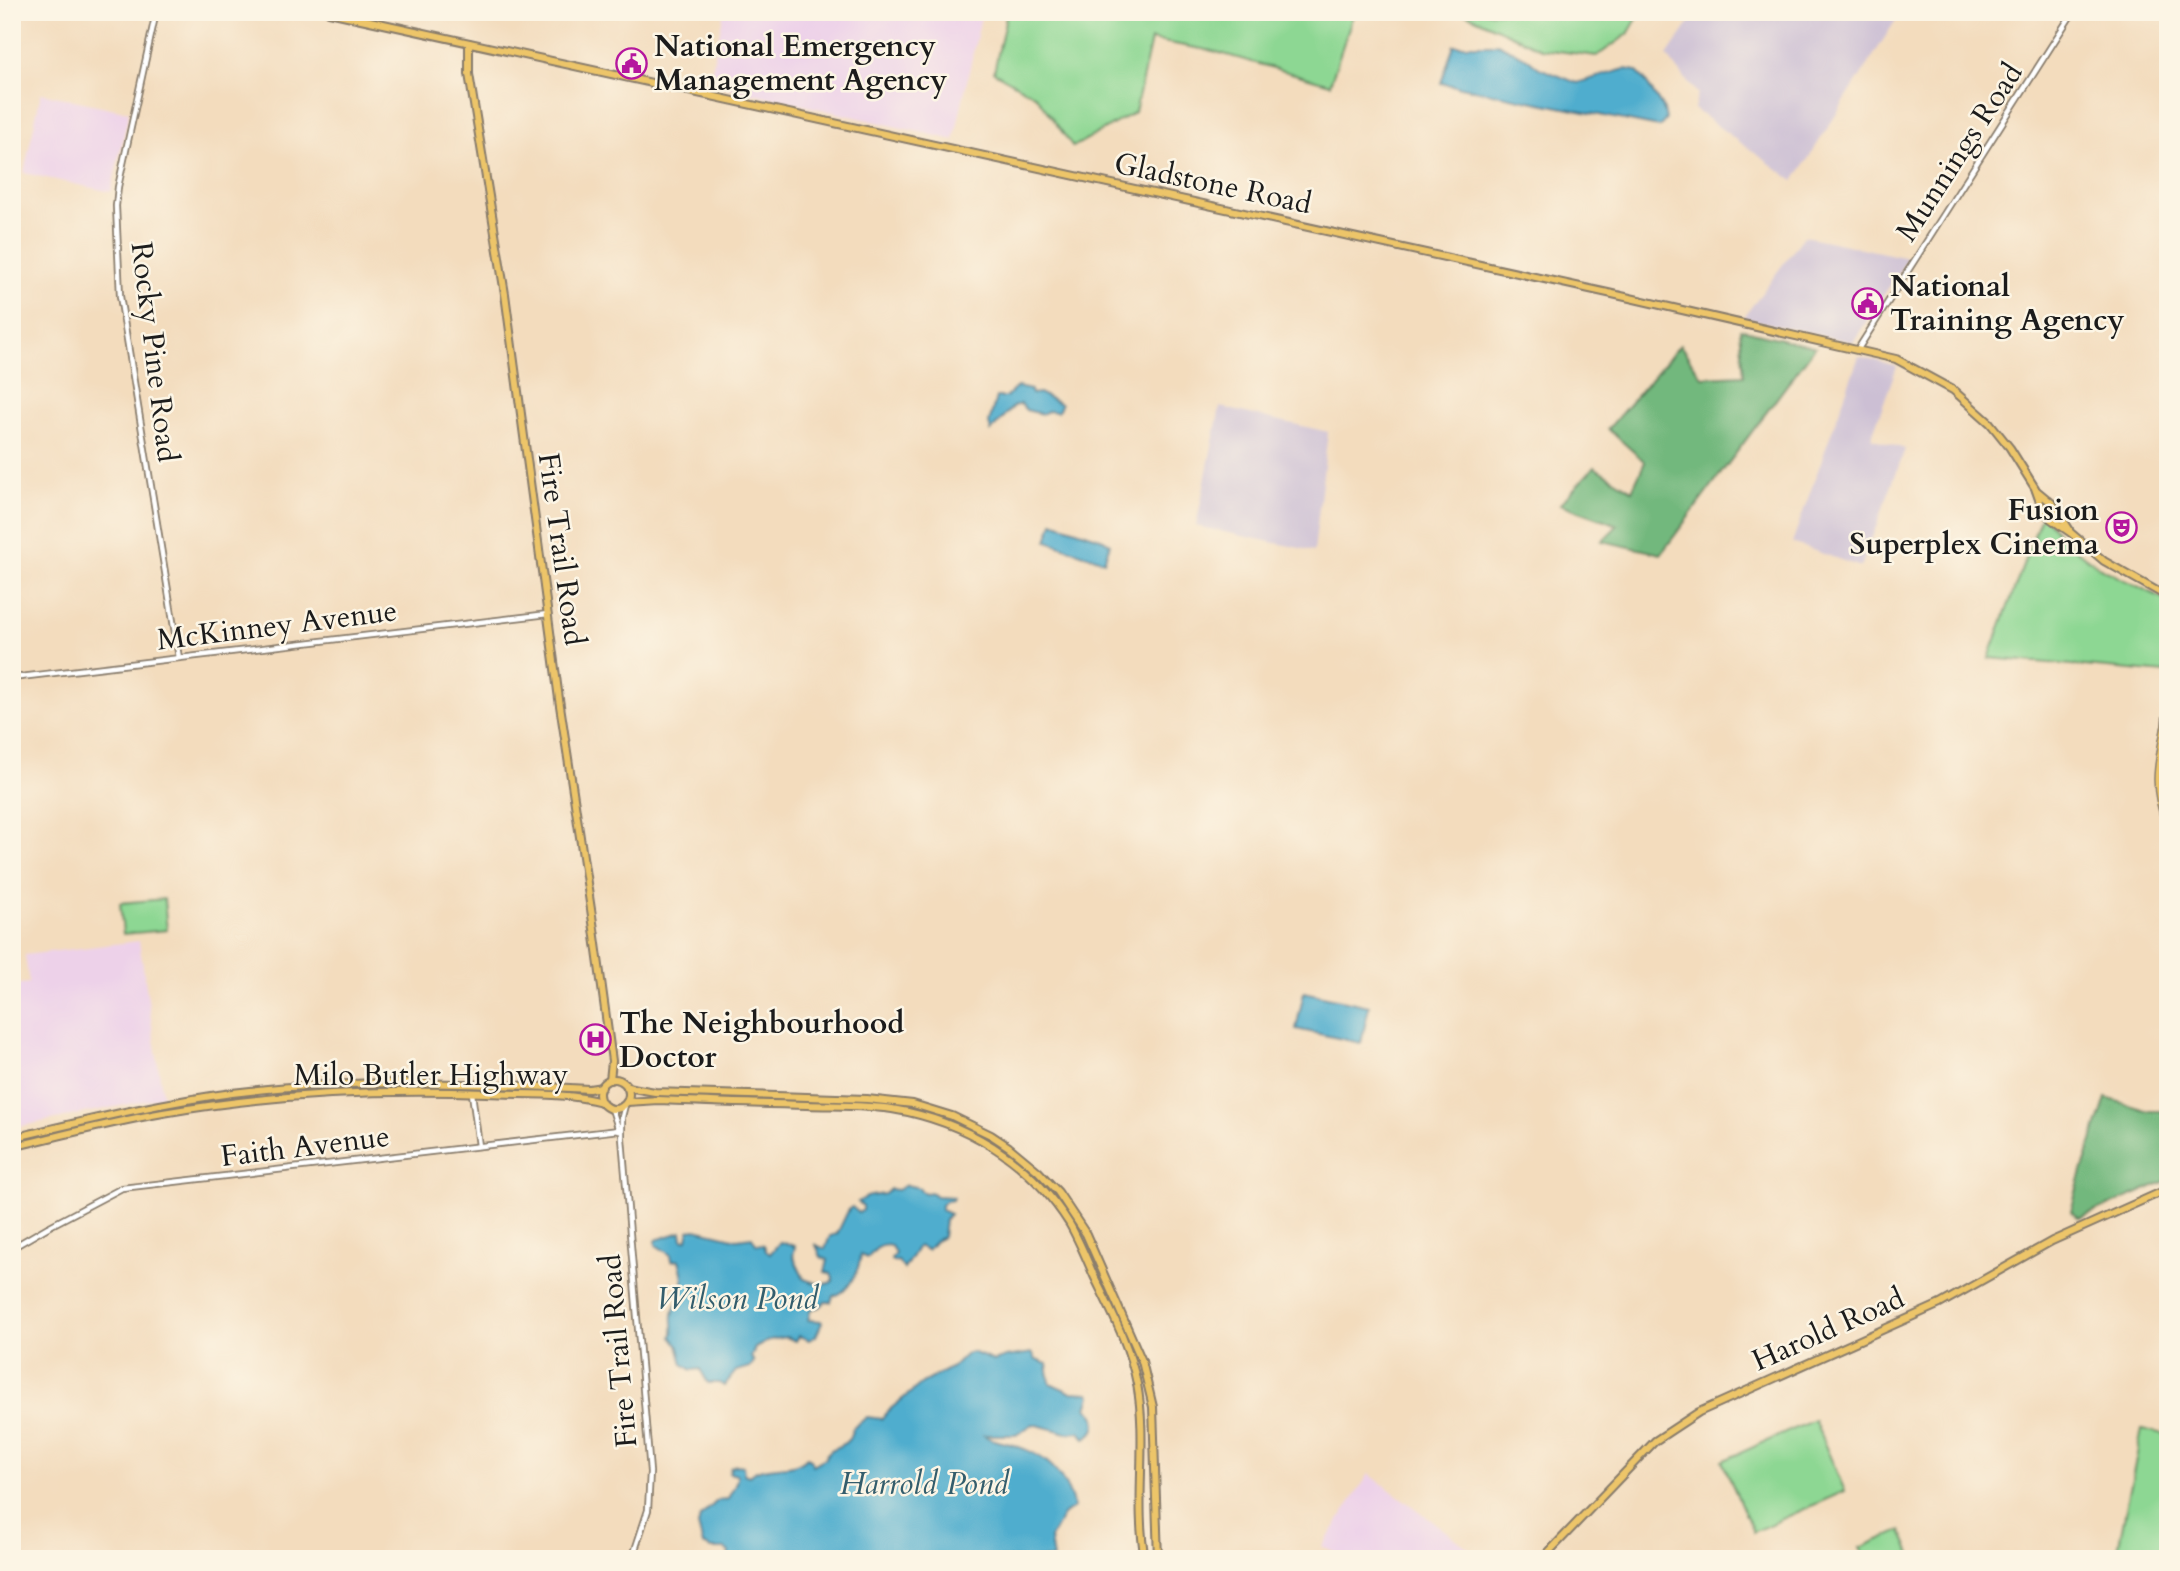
<svg xmlns="http://www.w3.org/2000/svg" width="2180" height="1571" font-family="Cardo,serif">
	<style>
		.built { fill: #edd1e9 }
		.industrial { fill: #ccbfd4 }
		.green { fill: #8dd793; stroke: #547a58; stroke-width: 2 }
		.forest { fill: #72b87d; stroke: #476a4c; stroke-width: 2 }
		.water { fill: #4fadce; stroke: #366475; stroke-width: 2 }
		.lines { fill: none; stroke-linecap: round; stroke-linejoin: round }
		.minor-casing { stroke: #887c6c; stroke-width: 8 }
		.major-casing { stroke: #887c6c; stroke-width: 10 }
		.highway-casing { stroke: #887c6c; stroke-width: 11 }
		.minor { stroke: #fff; stroke-width: 4.5 }
		.major { stroke: #edc569; stroke-width: 6 }
		.highway { stroke: #edc569; stroke-width: 8 }
		.labels { text-anchor: middle; stroke-width: 5; stroke-linejoin: round; paint-order: stroke }
		.poi-label { font-size: 30px; font-weight: bold; fill: #1c1c1c; stroke: #fcf5e5; text-anchor: start }
		.street-label { font-size: 30px; fill: #1c1c1c; stroke: #fcf5e5 }
		.water-label { font-size: 32px; font-style: italic; fill: #335d6c; stroke: #fcf5e5 }
	</style>
	<rect width="100%" height="100%" fill="#fcf5e5"/>
	<filter id="ink" filterUnits="userSpaceOnUse"><feTurbulence type="fractalNoise" baseFrequency=".0143" numOctaves="2"/><feDisplacementMap in="SourceGraphic" scale="14" xChannelSelector="R" yChannelSelector="G"/><feConvolveMatrix kernelMatrix="1 2 1 2 8 2 1 2 1" color-interpolation-filters="sRGB"/></filter>
	<filter id="wash" filterUnits="userSpaceOnUse"><feTurbulence type="fractalNoise" baseFrequency=".00686" numOctaves="4" result="noise"/><feDisplacementMap in="SourceGraphic" scale="28" xChannelSelector="R" yChannelSelector="G"/><feGaussianBlur stdDeviation="1.57" result="paint"/><feColorMatrix in="noise" values="0 0 0 0 0 0 0 0 0 0 0 0 0 0 0 0 0 1.4 0 .05"/><feComposite in="paint" operator="in"/></filter>
	<g filter="url(#wash)">
		<rect width="100%" height="100%" fill="#f3dcbd"/>
		<!-- built -->
		<g class="built">
			<path d="M724,12H982L954,140L709,83Z"/>
			<path d="M41,93L129,112L111,192L24,173Z"/>
			<path d="M139,941L163,1097L12,1128V985L29,983L25,955Z"/>
			<path d="M1369,1474L1483,1559H1352L1322,1547Z"/>
		</g>
		<!-- industrial -->
		<g class="industrial">
			<path d="M1697,12H1901L1794,181L1694,109L1698,94L1667,56Z"/>
			<path d="M1804,236L1908,258L1853,342L1743,318Z"/>
			<path d="M1859,356L1897,366L1871,438L1905,449L1861,567L1792,543Z"/>
			<path d="M1220,407L1328,432L1314,551L1196,526Z"/>
		</g>
		<!-- green -->
		<g class="green">
			<path d="M1007,12H1354L1330,84L1213,51L1151,40L1135,112L1073,147L1036,96L994,72Z"/>
			<path d="M1462,12H1641L1628,34L1597,56L1541,49Z"/>
			<path d="M2042,514L2064,540L2100,568L2168,601V662L2166,673L1989,658Z"/>
			<path d="M164,899L167,930L123,934L120,903Z"/>
			<path d="M1814,1420L1845,1491L1753,1532L1722,1461Z"/>
			<path d="M2142,1429L2168,1435V1559H2116Z"/>
			<path d="M1901,1530L1913,1559H1865L1860,1548Z"/>
		</g>
		<!-- forest -->
		<g class="forest">
			<path d="M1740,329L1815,347L1661,554L1602,541L1618,525L1560,504L1594,467L1632,490L1645,462L1608,429L1680,345L1702,377L1744,375Z"/>
			<path d="M2106,1098L2149,1111H2168V1180L2080,1218L2071,1212L2078,1184Z"/>
		</g>
		<!-- water -->
		<g class="water">
			<path d="M1497,43L1527,58L1539,68L1577,83L1625,69L1636,71L1644,79L1664,110L1666,119L1660,127L1654,126L1441,83L1454,45H1491Z"/>
			<path d="M1017,387L1031,390V394L1039,393L1059,403L1061,405L1058,412L1048,411L1042,414L1026,410L1021,404L1014,406L991,431L989,423L996,397H1006Z"/>
			<path d="M1053,522L1100,538L1110,544L1104,561L1047,541Z"/>
			<path d="M1304,992L1369,1006L1361,1043L1296,1029Z"/>
			<path d="M906,1185L920,1188V1191L926,1193L931,1192L936,1196L953,1197L952,1200L946,1201L941,1205V1210L950,1214L945,1219L943,1237L935,1241L927,1250L918,1246L904,1269L898,1261L894,1262L891,1260L895,1253L891,1246C880,1243 874,1250 868,1258L861,1255C859,1269 849,1294 833,1296L831,1302H825L820,1307L811,1309L808,1320L821,1321L822,1323L816,1336L809,1340L799,1336L796,1341L786,1337L770,1340L755,1348L751,1357L754,1362L750,1367L736,1371L724,1386L719,1383H708L700,1369L692,1370L683,1364L678,1344L672,1337C675,1329 672,1323 673,1314C674,1308 678,1304 680,1298C686,1286 682,1271 679,1260L672,1261L671,1255L656,1245V1240L681,1232L682,1239L684,1240L687,1239L689,1230L696,1229L737,1239L752,1237L756,1244L764,1245L766,1251L770,1254L780,1242L795,1246L793,1256L804,1279C814,1283 825,1287 833,1281C833,1274 831,1273 825,1272L828,1260L821,1257L816,1245L825,1249L830,1236L837,1234L849,1209L852,1207L859,1213L863,1210V1206L858,1202C871,1194 871,1196 885,1194L890,1189L897,1190Z"/>
			<path d="M972,1352L994,1361L1006,1357L1032,1353L1036,1360L1047,1364L1050,1383L1070,1392L1089,1393L1091,1396L1087,1408C1099,1416 1099,1432 1085,1438L1080,1432L1067,1433L1033,1424L1016,1435H984C991,1441 1001,1441 1010,1444C1046,1455 1064,1471 1074,1507L1064,1514L1050,1539L1053,1559H728L729,1552L725,1549H712L703,1545L698,1526L700,1517L718,1500L728,1499C731,1490 738,1485 737,1475L729,1473L731,1467L736,1465L743,1466L744,1474L749,1476C765,1461 792,1473 807,1457L811,1459L813,1465L825,1458L826,1455L831,1450L845,1443L849,1439L853,1428L867,1417L882,1419L888,1411L922,1383L954,1366L966,1354Z"/>
		</g>
	</g>
	<g filter="url(#ink)">
		<g class="lines">
			<defs>
				<g id="minor">
					<path d="M156,12L118,187L116,206L120,296L179,658"/>
					<path d="M1858,349L2073,12"/>
					<path d="M12,678L548,614"/>
					<path d="M472,1093L479,1146"/>
					<path d="M625,1105L622,1117V1138L650,1472L648,1510L632,1559"/>
					<path d="M612,1109L619,1131"/>
					<path d="M12,1248L48,1227L122,1188L619,1130"/>
				</g>
				<g id="major">
					<path d="M329,12L1608,293L1896,359L1953,390L1990,423L2010,448L2035,488L2042,508L2051,519L2071,533L2104,561L2166,596"/>
					<path d="M469,43V74L505,294L559,699L594,929L612,1061L610,1080"/>
					<path d="M2036,490L2053,504L2069,529"/>
					<circle cx="614" cy="1094" r="15"/>
					<path d="M627,1087L655,1092L867,1099L913,1104L952,1116L991,1135L1009,1147L1038,1171L1058,1192L1086,1234L1142,1361L1153,1407L1158,1559"/>
					<path d="M627,1102L659,1100C708,1102 758,1104 807,1105C835,1106 864,1105 892,1109C965,1121 1029,1160 1069,1223C1079,1240 1086,1258 1094,1276C1111,1311 1130,1346 1137,1384C1148,1442 1134,1502 1145,1559"/>
					<path d="M12,1138C85,1121 157,1103 232,1093C350,1078 470,1083 589,1089L602,1087"/>
					<path d="M12,1147C62,1135 112,1122 163,1113C270,1094 377,1089 486,1093C524,1095 565,1092 602,1102"/>
					<path d="M1542,1559L1655,1441L1699,1412L1940,1304L2052,1241L2168,1189"/>
				</g>
				<g id="highway">
					<path d="M2164,595L2168,594"/>
					<path d="M2166,728C2159,765 2153,787 2168,824"/>
					<path d="M2166,731L2168,710"/>
					<path d="M2166,747L2168,775"/>
				</g>
			</defs>
			<!-- minor casing -->
			<use href="#minor" class="minor-casing"/>
			<!-- major casing -->
			<use href="#major" class="major-casing"/>
			<!-- highway casing -->
			<use href="#highway" class="highway-casing"/>
			<!-- minor -->
			<use href="#minor" class="minor"/>
			<!-- major -->
			<use href="#major" class="major"/>
			<!-- highway -->
			<use href="#highway" class="highway"/>
		</g>
	</g>
	<!-- icons -->
	<defs>
		<symbol id="civic-ring" viewBox="-11 -11 22 22"><circle r="9.5" fill="#fcf5e5" stroke="#b5179e" stroke-width="1.5"/><path d="M-.6-6.5H3V-4.5H.6V-3L4-1V1h2V6H-6V1h2V-1L-.6-3ZM-1.2 2.5V6h2.4V2.5Z" fill="#b5179e"/></symbol>
		<symbol id="theatre-ring" viewBox="-11 -11 22 22"><circle r="9.5" fill="#fcf5e5" stroke="#b5179e" stroke-width="1.5"/><path d="M-5-5.5Q0-4 5-5.5V0Q5 5 0 6Q-5 5-5 0ZM-3.3-2.5H-1v1.5H-3.3ZM1-2.5H3.3v1.5H1ZM-2.8 1Q0 5.5 2.8 1Z" fill="#b5179e"/></symbol>
		<symbol id="hospital-ring" viewBox="-11 -11 22 22"><circle r="9.5" fill="#fcf5e5" stroke="#b5179e" stroke-width="1.5"/><path d="M-5-5h3v3.5h4V-5h3V5h-3V1.5h-4V5h-3Z" fill="#b5179e"/></symbol>
	</defs>
	<g fill-rule="evenodd">
		<use href="#civic-ring" x="614" y="46" width="35" height="35"/>
		<use href="#civic-ring" x="1850" y="286" width="35" height="35"/>
		<use href="#theatre-ring" x="2104" y="510" width="35" height="35"/>
		<use href="#hospital-ring" x="578" y="1022" width="35" height="35"/>
	</g>
	<g class="labels">
		<!-- poi labels -->
		<g class="poi-label">
			<text x="654" y="56">National Emergency<tspan x="654" dy="34">Management Agency</tspan></text>
			<text x="1890" y="296">National<tspan x="1890" dy="34">Training Agency</tspan></text>
			<text x="2099" y="520" text-anchor="end">Fusion<tspan x="2099" dy="34">Superplex Cinema</tspan></text>
			<text x="619" y="1033">The Neighbourhood<tspan x="619" dy="34">Doctor</tspan></text>
		</g>
		<!-- street labels -->
		<g class="street-label">
			<text transform="translate(1959 152) rotate(-57)" y="10">Munnings Road</text>
			<text transform="translate(1213 183) rotate(12)" y="10">Gladstone Road</text>
			<text transform="translate(155 352) rotate(83)" y="10">Rocky Pine Road</text>
			<text transform="translate(562 549) rotate(82)" y="10">Fire Trail Road</text>
			<text transform="translate(277 625) rotate(-7)" y="10">McKinney Avenue</text>
			<text x="431" y="1085">Milo Butler Highway</text>
			<text transform="translate(305 1146) rotate(-7)" y="10">Faith Avenue</text>
			<text transform="translate(1828 1329) rotate(-24)" y="10">Harold Road</text>
			<text transform="translate(618 1351) rotate(-95)" y="10">Fire Trail Road</text>
		</g>
		<!-- water labels -->
		<g class="water-label">
			<text x="737" y="1309">Wilson Pond</text>
			<text x="924" y="1494">Harrold Pond</text>
		</g>
	</g>
	<!-- margin -->
	<rect width="2180" height="1571" fill="none" stroke="#fcf5e5" stroke-width="42"/>
</svg>
